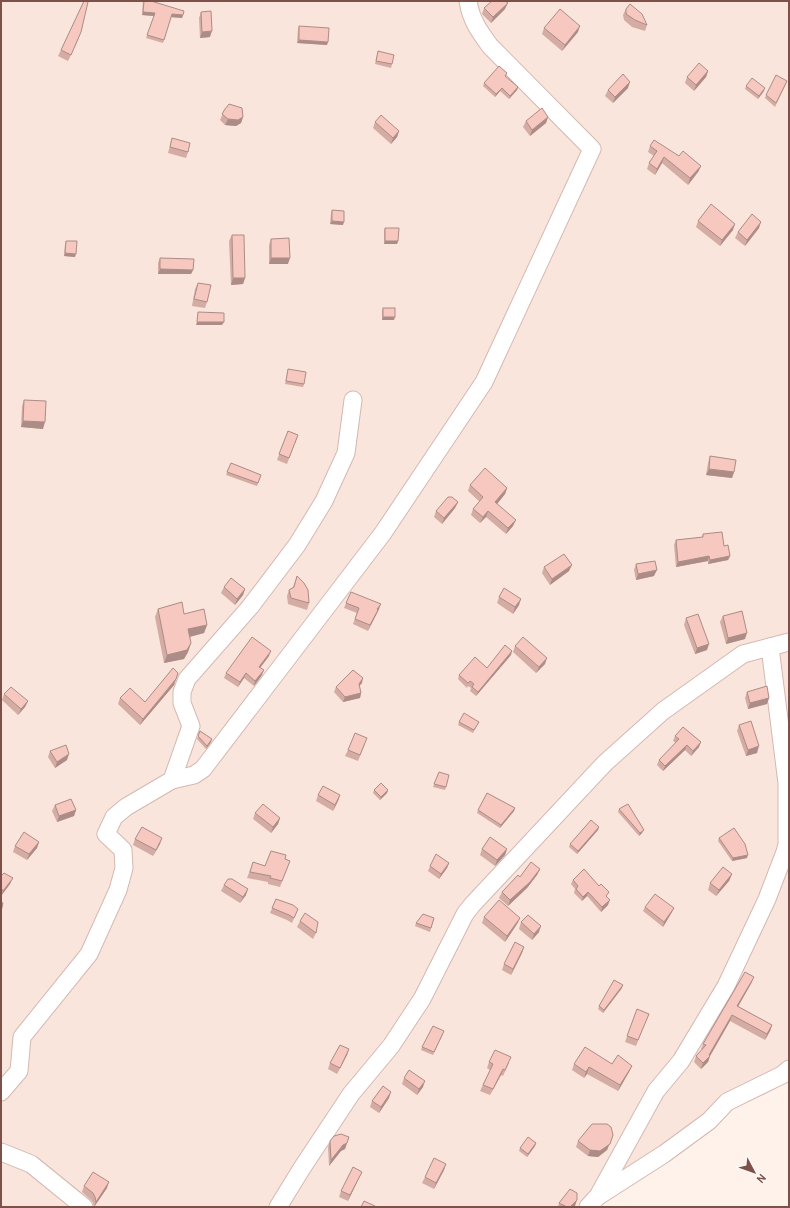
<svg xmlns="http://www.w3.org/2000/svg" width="790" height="1208" font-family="Overpass,sans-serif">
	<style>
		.residential { fill: #f9e5db }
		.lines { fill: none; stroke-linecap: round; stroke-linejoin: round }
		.minor-casing { stroke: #d5b8b1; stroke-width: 19 }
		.minor { stroke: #fff; stroke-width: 17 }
		.wall { fill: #d4aca4 }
		.shaded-wall { fill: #ac8c86 }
		.building { fill: #f6c8bf; stroke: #ac8c86 }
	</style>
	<rect width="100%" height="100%" fill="#fef2ea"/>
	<!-- residential -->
	<path class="residential" d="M1,1H789V1077L728,1105L594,1207H1Z"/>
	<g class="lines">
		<defs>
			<g id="minor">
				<path d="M172,780L194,775L203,769L383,533L484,382L592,149L490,46C479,31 471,20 468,1"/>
				<path d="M1,1092L19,1071L22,1037L89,954L118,890L124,868L123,850L106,834L114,817L126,807L172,780L191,726L182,703V692L187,679L250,607L297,545L324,501L346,453L353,400"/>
				<path d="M1,1152L31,1164L84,1207"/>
				<path d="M600,1195L664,1154L709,1121L727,1102L782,1075L789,1069"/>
				<path d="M278,1207L302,1168L351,1094L391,1046L422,999L465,914L472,905L605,763L663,711L743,654L789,642"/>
				<path d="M588,1207L598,1196L656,1091L681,1061L726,986L767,899L785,852L787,844V783L770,647"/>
			</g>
		</defs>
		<!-- minor casing -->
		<use href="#minor" class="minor-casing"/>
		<!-- minor -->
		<use href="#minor" class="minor"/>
	</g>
	<!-- wall -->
	<g class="wall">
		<path d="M143,1H151L183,15L182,18L171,17L163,43L146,38L154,16L142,15Z"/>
		<path d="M484,8L505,9L491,23L482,14Z"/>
		<path d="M626,9L647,25L645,31L632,27L624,20L623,15Z"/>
		<path d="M201,12L210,37L200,38L199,18Z"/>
		<path d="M299,26L327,45L297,43L298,29Z"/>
		<path d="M544,28L578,32L562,51L542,34Z"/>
		<path d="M79,38L68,61L58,56L61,50Z"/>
		<path d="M378,51L392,64L391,68L375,64Z"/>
		<path d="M708,71L706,77L694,91L685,83L687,77Z"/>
		<path d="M506,77L518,87L517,90L509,99L500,91L495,97L483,86L484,83Z"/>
		<path d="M786,84L775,107L765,98L766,95Z"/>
		<path d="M746,86L764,91L758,99L745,89Z"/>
		<path d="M628,88L613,103L605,96L608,90Z"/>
		<path d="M225,109L243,117L241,123L236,126L225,125L220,120Z"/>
		<path d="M548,117L546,123L530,136L523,127L526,121Z"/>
		<path d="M375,122L399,131L397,137L391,144L373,128Z"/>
		<path d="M172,138L188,152L186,158L168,153Z"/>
		<path d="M650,146L679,156L701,166L698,172L688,185L662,163L655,175L647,169L649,163L654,156L648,152Z"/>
		<path d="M332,210L343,225L330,224L331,213Z"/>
		<path d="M698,221L733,230L720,246L696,227Z"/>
		<path d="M385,228L398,241L397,244H384V231Z"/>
		<path d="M759,228L745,246L735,238L738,232Z"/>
		<path d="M232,235L245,278L243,284L231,285L229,241Z"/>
		<path d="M271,239L288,264H269V245Z"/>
		<path d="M66,241L75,257L64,256L65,244Z"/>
		<path d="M160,258L193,270L191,274H158V263Z"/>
		<path d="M198,283L207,302L205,308L192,306L195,289Z"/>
		<path d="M383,308L394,320H382V311Z"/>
		<path d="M288,369L304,384L303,387L285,384Z"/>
		<path d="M24,400L43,429L21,427L22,406Z"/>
		<path d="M288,431L298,435L287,464L277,460Z"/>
		<path d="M710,456L734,472L732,478L706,475L708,463Z"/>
		<path d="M231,463L261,475L257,486L226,475Z"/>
		<path d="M470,485L507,488L505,494L497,504L513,526L506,534L486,517L480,523L471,515L473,509L480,502L468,491Z"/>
		<path d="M458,502L455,508L442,524L434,517L436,511Z"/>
		<path d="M703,534L724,546L730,556L728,560L708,564V561L676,567L674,545L676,540L702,537Z"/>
		<path d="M636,564L654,576L636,580L634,570Z"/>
		<path d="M544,567L569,571L550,585L542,573Z"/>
		<path d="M297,576L309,603L307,610L288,604L287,596L289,590L293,587Z"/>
		<path d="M224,587L245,589L243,595L235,605L221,593Z"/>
		<path d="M499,597L519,605L513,614L497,603Z"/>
		<path d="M346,603L379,609L368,631L353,624L357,613L344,608Z"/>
		<path d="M158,609L207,625L204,633L190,637L191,643L188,652L184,659L164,663L155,617Z"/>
		<path d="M723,616L745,639L726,644L720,622Z"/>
		<path d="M686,618L707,650L695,654L684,625Z"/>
		<path d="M515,646L545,664L536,673L513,652Z"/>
		<path d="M511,655L476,696L470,691L471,688L468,686L467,688L458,679L459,675L487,668Z"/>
		<path d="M269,656L260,668L262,675L254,686L244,678L238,687L224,678L226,673Z"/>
		<path d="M178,673L174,685L140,725L118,704L120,698L145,702Z"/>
		<path d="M362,683L359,686L361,693L360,698L343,702L334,692L336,687Z"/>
		<path d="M747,692L769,698L767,704L748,709L745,698Z"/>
		<path d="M4,694L28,701L25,707L18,715L2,700Z"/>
		<path d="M789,707V718L788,710Z"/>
		<path d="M459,722H479L473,733L458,725Z"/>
		<path d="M739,725L757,753L746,756L737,731Z"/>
		<path d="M200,731L211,742L206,749L197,739Z"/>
		<path d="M675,736L699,747L691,756L685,750L663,771L657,765L659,760L676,743L673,741Z"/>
		<path d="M365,744L358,761L345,756L348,750Z"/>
		<path d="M50,751L67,760L55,768L48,757Z"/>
		<path d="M439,772L446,787L445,790L433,787Z"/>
		<path d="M374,790H388L387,793L380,800L373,793Z"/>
		<path d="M318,795H340L338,801L333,811L316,801Z"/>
		<path d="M55,805L76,810L74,816L57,822L52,811Z"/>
		<path d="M515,808L514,811L500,828L477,813L478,810Z"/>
		<path d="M619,809L642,833L639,836L618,812Z"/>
		<path d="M255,813L280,818L278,824L271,833L253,819Z"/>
		<path d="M599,827L598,830L577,854L569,847L570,844Z"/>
		<path d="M719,838L747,858L732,861L718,841Z"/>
		<path d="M135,839L160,844L153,856L133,845Z"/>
		<path d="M39,842L37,848L27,860L13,852L15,846Z"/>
		<path d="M482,849H507L505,855L495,866L480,855Z"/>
		<path d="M285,859L290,861L280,887L268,884V882L247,878L253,862L265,866Z"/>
		<path d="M449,863L447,868L439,879L428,871L430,866Z"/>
		<path d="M540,869L537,875L527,888L508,906L499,898L502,892L520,877Z"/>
		<path d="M732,874L729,881L716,896L708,890L710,883Z"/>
		<path d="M1,876L10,884L1,896Z"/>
		<path d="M573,880L607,897L608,905L601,912L587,896L582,901L574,893L575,889L571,884Z"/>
		<path d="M224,885L246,895L240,903L221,891Z"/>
		<path d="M276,899L298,909L292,923L287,920L270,913Z"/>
		<path d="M645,907L674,908L672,912L663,927L643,911Z"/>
		<path d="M484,917L520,918L517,924L505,942L482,923Z"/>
		<path d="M434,918L430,932L415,926L416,923Z"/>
		<path d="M300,921L316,933L313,939L297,927Z"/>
		<path d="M521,922L539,932L532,940L519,929Z"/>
		<path d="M524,947L522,953L511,975L502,970L504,964Z"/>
		<path d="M752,982L738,1006L772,1025L770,1031L765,1040L730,1021L710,1056L708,1062L701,1069L694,1062L696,1056L702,1050L701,1049L703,1044Z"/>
		<path d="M622,988L603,1013L598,1009L599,1006Z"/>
		<path d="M637,1009L649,1014L636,1046L625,1042Z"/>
		<path d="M443,1034L433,1055L421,1050L422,1047Z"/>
		<path d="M349,1049L347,1055L337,1074L328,1069L330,1063Z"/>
		<path d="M489,1062L509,1063L503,1076L501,1075L490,1095L480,1091L490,1070L487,1068Z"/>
		<path d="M574,1064H612L632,1066L629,1072L618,1091L587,1074L584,1078L572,1070Z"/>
		<path d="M404,1078L423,1087L417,1095L402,1084Z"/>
		<path d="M389,1098L379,1113L370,1107L372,1101Z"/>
		<path d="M330,1141L347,1143L345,1149L341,1151L329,1166L328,1147Z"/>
		<path d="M578,1141H611L607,1150L598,1157L588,1156L576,1147Z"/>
		<path d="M536,1143L535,1146L527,1157L519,1151L520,1148Z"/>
		<path d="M446,1164L444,1170L434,1189L422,1183L425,1177Z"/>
		<path d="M362,1172L359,1178L348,1201L339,1197L341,1191Z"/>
		<path d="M84,1186L107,1188L94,1207L93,1203L91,1200L82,1192Z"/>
		<path d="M559,1203L575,1206L574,1207H558Z"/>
	</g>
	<!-- shaded-wall -->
	<g class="shaded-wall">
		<path d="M508,3L505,9L491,23L493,17Z"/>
		<path d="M143,12L155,13L154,16L142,15Z"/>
		<path d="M172,14L183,15L182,18L170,17Z"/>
		<path d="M580,26L578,32L562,51L565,45Z"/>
		<path d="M212,31L210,37L200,38L202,32Z"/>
		<path d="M299,40L328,42L327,45L297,43Z"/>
		<path d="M708,71L706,77L694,91L696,85Z"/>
		<path d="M630,82L628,88L613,103L615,97Z"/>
		<path d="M518,87L517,90L509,99L510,96Z"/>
		<path d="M502,88L500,91L495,97L496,94Z"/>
		<path d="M765,88L764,91L758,99L759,96Z"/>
		<path d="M243,117L241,123L236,126L225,125L228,119Z"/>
		<path d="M548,117L546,123L530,136L532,130Z"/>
		<path d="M399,131L397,137L391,144L393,138Z"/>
		<path d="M664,157L662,163L655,175L657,169Z"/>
		<path d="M701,166L698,172L688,185L690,178Z"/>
		<path d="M332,221L344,222L343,225L330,224Z"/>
		<path d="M761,222L759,228L745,246L747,240Z"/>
		<path d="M735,224L733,230L720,246L722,240Z"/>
		<path d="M385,241H398L397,244H384Z"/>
		<path d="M65,253L76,254L75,257L64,256Z"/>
		<path d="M271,258H290L288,264H269Z"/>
		<path d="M160,269L193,270L191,274H158Z"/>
		<path d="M233,278H245L243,284L231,285Z"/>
		<path d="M383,317H395L394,320H382Z"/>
		<path d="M197,322H224L222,325H196Z"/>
		<path d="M23,421L45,422L43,429L21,427Z"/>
		<path d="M709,469L734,472L732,478L706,475Z"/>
		<path d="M507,488L505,494L493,509L495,502Z"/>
		<path d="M458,502L455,508L442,524L444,518Z"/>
		<path d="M488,511L486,517L480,523L483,517Z"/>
		<path d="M516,520L513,526L506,534L508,528Z"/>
		<path d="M709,556L708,561L676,567L678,562Z"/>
		<path d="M730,556L728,560L708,564L710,560Z"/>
		<path d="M572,565L569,571L550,585L552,579Z"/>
		<path d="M657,570L654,576L636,580L638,574Z"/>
		<path d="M245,589L243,595L235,605L237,599Z"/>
		<path d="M521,599L519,605L513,614L515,607Z"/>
		<path d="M381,604L379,609L368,631L377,609Z"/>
		<path d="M207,625L204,633L185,638L188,629Z"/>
		<path d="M747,633L745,639L726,644L728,638Z"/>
		<path d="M191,643L188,652L184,659L164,663L167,655Z"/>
		<path d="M709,644L707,650L695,654L697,648Z"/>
		<path d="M271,651L269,656L257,672L259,667Z"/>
		<path d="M512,651L511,655L476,696L478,692Z"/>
		<path d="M547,658L545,664L536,673L539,667Z"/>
		<path d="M264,670L262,675L254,686L255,681Z"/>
		<path d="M246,673L244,678L238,687L240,682Z"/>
		<path d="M363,678L362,683L357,689L359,684Z"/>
		<path d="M176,679L174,685L140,725L143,719Z"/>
		<path d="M361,693L360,698L343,702L345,697Z"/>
		<path d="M769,698L767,704L748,709L750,703Z"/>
		<path d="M28,701L25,707L18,715L21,709Z"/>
		<path d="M212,739L211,742L206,749L207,746Z"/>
		<path d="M701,742L699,747L691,756L693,751Z"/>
		<path d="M687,745L685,750L663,771L665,766Z"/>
		<path d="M759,746L757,753L746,756L748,750Z"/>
		<path d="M69,754L67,760L55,768L57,762Z"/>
		<path d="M388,790L387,793L380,800L381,797Z"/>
		<path d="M340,795L338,801L333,811L335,805Z"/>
		<path d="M515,808L514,811L500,828L501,825Z"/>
		<path d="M76,810L74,816L57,822L59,816Z"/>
		<path d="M280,818L278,824L271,833L273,827Z"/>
		<path d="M599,827L598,830L577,854L578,851Z"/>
		<path d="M644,830L642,833L639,836L640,833Z"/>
		<path d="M162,838L160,844L153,856Z"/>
		<path d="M39,842L37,848L27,860L29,854Z"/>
		<path d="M507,849L505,855L495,866L497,860Z"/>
		<path d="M748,855L747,858L732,861L733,858Z"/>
		<path d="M449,863L447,868L439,879L441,874Z"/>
		<path d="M540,869L537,875L527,888L508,906L510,900Z"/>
		<path d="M732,874L729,881L716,896L719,890Z"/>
		<path d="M13,878L10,884L1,896L3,891Z"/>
		<path d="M248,889L246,895L240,903L243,897Z"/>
		<path d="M588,892L587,896L582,901L583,897Z"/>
		<path d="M610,900L608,905L601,912L602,907Z"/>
		<path d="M674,908L672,912L663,927L664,922Z"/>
		<path d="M520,918L517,924L505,942L507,936Z"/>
		<path d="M541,926L539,932L532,940L534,934Z"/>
		<path d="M524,947L522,953L511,975L513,969Z"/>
		<path d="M754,977L752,982L735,1012L737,1006Z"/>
		<path d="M623,985L622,988L603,1013L604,1010Z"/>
		<path d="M732,1015L730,1021L710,1056L708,1062L701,1069L703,1063L709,1055Z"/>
		<path d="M772,1025L770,1031L765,1040L767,1034Z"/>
		<path d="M349,1049L347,1055L337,1074L340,1068Z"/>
		<path d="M632,1066L629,1072L618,1091L620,1085Z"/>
		<path d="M589,1067L587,1074L584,1078L586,1072Z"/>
		<path d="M503,1069L501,1075L490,1095Z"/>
		<path d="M425,1081L423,1087L417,1095L419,1089Z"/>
		<path d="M391,1092L389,1098L379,1113L381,1107Z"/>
		<path d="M613,1135L607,1150L598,1157L588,1156L590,1150Z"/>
		<path d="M347,1143L345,1149L341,1151L329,1166L331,1160L343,1145Z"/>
		<path d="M536,1143L535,1146L527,1157L528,1154Z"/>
		<path d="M446,1164L444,1170L434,1189L436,1183Z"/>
		<path d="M362,1172L359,1178L348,1201L350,1195Z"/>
		<path d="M109,1182L107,1188L94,1207L96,1202Z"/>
		<path d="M577,1200L575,1206L574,1207H570Z"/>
	</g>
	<!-- building -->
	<g class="building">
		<path d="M84,1L88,2L81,32L71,55L61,50Z"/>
		<path d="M144,1H151L184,11L183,15L172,14L164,40L147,35L155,13L143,12Z"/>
		<path d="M492,1H505L508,3L493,17L484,8Z"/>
		<path d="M630,4L642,14L647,25L635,20L626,14V9Z"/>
		<path d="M560,9L580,26L565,45L544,28Z"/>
		<path d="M211,11L212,31L202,32L201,12Z"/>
		<path d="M299,26L329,28L328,42L299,40Z"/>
		<path d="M378,51L394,55L392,64L376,61Z"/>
		<path d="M699,63L708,71L696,85L687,77Z"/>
		<path d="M499,66L507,73L505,76L518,87L510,96L502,88L496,94L484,83Z"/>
		<path d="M623,74L630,82L615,97L608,90Z"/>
		<path d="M776,75L787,81L776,103L766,95Z"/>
		<path d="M752,78L765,88L759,96L746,86Z"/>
		<path d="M229,104L242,108L243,117L238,120L228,119L222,114L225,109Z"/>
		<path d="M542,108L548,117L532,130L526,121Z"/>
		<path d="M381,115L399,131L393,138L375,122Z"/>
		<path d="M172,138L190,143L188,152L170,147Z"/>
		<path d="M654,140L679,156L683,151L701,166L690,178L664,157L657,169L649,163L657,151L650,146Z"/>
		<path d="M711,204L735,224L722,240L698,221Z"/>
		<path d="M332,210L344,211V222L332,221Z"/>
		<path d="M752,214L761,222L747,240L738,232Z"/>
		<path d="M385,228H399L398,241H385Z"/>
		<path d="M232,235H244L245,278H233Z"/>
		<path d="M289,238L290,258H271V239Z"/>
		<path d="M66,241H77L76,254L65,253Z"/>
		<path d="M160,258L194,259L193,270L160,269Z"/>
		<path d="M198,283L211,285L207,302L194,299Z"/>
		<rect x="383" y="308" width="12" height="9"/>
		<path d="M198,312L224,313V322H197Z"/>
		<path d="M288,369L306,372L304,384L286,381Z"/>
		<path d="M24,400L46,401L45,422L23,421Z"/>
		<path d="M288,431L298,435L289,458L279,454Z"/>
		<path d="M710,456L736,460L734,472L709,469Z"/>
		<path d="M231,463L261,475L258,483L227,472Z"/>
		<path d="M485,468L507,488L495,502L516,520L508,528L488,511L483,517L473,509L483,497L470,485Z"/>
		<path d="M448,497H452L458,502L444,518L436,511Z"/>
		<path d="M722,532L724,546L728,545L730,556L710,560L709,556L678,562L676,540L703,537V534Z"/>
		<path d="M564,554L572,565L552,579L544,567Z"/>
		<path d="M655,561L657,570L638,574L636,564Z"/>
		<path d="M297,576L304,583L308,590L309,603L291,598L289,590L294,587Z"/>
		<path d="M231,578L245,589L237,599L224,587Z"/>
		<path d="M504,588L521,599L515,607L499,597Z"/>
		<path d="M351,592L381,604L377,609L378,610L370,625L355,619L359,608L346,603Z"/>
		<path d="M182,602L184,614L204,609L207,625L188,629L191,643L187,650L167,655L158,609Z"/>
		<path d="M742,611L747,633L728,638L723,616Z"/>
		<path d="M698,614L709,644L697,648L686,618Z"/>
		<path d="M252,637L271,651L259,667L264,670L255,681L246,673L240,682L226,673Z"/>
		<path d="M523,637L547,658L539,667L515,646Z"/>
		<path d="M505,645L512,651L478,692L472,687L474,684L470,681L468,683L459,675L475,657L487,668Z"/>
		<path d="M173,668L178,673L176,679L143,719L120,698L130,688L145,702Z"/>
		<path d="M353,670L363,678L359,684L361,693L345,697L336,687Z"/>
		<path d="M767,686L769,698L750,703L747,692Z"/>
		<path d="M11,687L28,701L21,709L4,694Z"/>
		<path d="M464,713L479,722L474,730L459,722Z"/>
		<path d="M751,721L759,746L748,750L739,725Z"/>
		<path d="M683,727L701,742L693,751L687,745L665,766L659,760L679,739L675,736Z"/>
		<path d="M200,731L212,739L207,746L198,736Z"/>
		<path d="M355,733L367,738L360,755L348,750Z"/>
		<path d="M66,745L69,754L57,762L50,751Z"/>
		<path d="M439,772L449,775L446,787L434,784Z"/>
		<path d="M381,783L388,790L381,797L374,790Z"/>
		<path d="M323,786L340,795L335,805L318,795Z"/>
		<path d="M487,793L515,808L501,825L478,810Z"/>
		<path d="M71,799L76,810L59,816L55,805Z"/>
		<path d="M263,804L280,818L273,827L255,813Z"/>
		<path d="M628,804L644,830L640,833L619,809Z"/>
		<path d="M591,820L599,827L578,851L570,844Z"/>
		<path d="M142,827L162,838L156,850L135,839Z"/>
		<path d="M734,828L745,844L748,855L733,858L719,838Z"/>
		<path d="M24,832L39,842L29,854L15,846Z"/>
		<path d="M490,837L507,849L497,860L482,849Z"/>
		<path d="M271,851L286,855L285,859L290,861L282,881L270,878L271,876L250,872L253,862L265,866Z"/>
		<path d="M436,854L449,863L441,874L430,866Z"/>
		<path d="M531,862L540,869L530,882L510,900L502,892L518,875L520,877Z"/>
		<path d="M723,867L732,874L719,890L710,883Z"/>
		<path d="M584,869L599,886L601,884L609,892L606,896L610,900L602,907L588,892L583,897L576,889L578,886L573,880Z"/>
		<path d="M4,873L13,878L3,891L1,888V876Z"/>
		<path d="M228,879H232L248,889L243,897L224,885Z"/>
		<path d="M655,894L674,908L664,922L645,907Z"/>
		<path d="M276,899L293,905L298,909L294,918L289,915L272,908Z"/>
		<path d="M499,900L520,918L507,936L484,917Z"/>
		<path d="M1,902L3,903L1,912Z"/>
		<path d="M305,913L318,922L316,933L300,921Z"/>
		<path d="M423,914L434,918L431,928L416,923Z"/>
		<path d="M528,915L541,926L534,934L521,922Z"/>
		<path d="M515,942L524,947L513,969L504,964Z"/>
		<path d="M745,972L754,977L737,1006L772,1025L767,1034L732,1015L709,1055L710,1056L703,1063L696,1056L706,1045L703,1044Z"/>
		<path d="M614,980L623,985L604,1010L599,1006Z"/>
		<path d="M637,1009L649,1014L638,1040L627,1036Z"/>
		<path d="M433,1026L444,1031L434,1052L422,1047Z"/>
		<path d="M340,1045L349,1049L340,1068L330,1063Z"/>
		<path d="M585,1047L612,1064L618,1055L632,1066L620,1085L589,1067L586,1072L574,1064Z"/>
		<path d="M495,1050L511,1057L505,1070L503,1069L493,1089L483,1085L493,1064L489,1062Z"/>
		<path d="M409,1070L425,1081L419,1089L404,1078Z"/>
		<path d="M383,1086L391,1092L381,1107L372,1101Z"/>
		<path d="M592,1124H607L611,1127L613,1135L610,1144L600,1151L590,1150L578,1141Z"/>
		<path d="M341,1134L349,1137L347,1143L343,1145L331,1160L330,1141L334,1136Z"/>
		<path d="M528,1137L536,1143L528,1154L520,1148Z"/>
		<path d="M434,1158L446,1164L436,1183L425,1177Z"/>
		<path d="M353,1167L362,1172L350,1195L341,1191Z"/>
		<path d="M93,1172L109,1182L96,1202L95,1197L93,1193L84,1186Z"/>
		<path d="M570,1189L577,1193V1200L570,1207H567L559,1203Z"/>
		<path d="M364,1201L375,1206V1207H361Z"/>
	</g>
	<!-- border -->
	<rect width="790" height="1208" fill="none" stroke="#7d504a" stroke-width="4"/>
	<!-- north arrow -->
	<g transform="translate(754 1172) rotate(131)" stroke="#fff7f3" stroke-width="3" paint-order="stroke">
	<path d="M0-3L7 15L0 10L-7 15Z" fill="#7d504a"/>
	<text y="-6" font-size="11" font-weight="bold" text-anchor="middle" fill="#7d504a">N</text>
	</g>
</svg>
